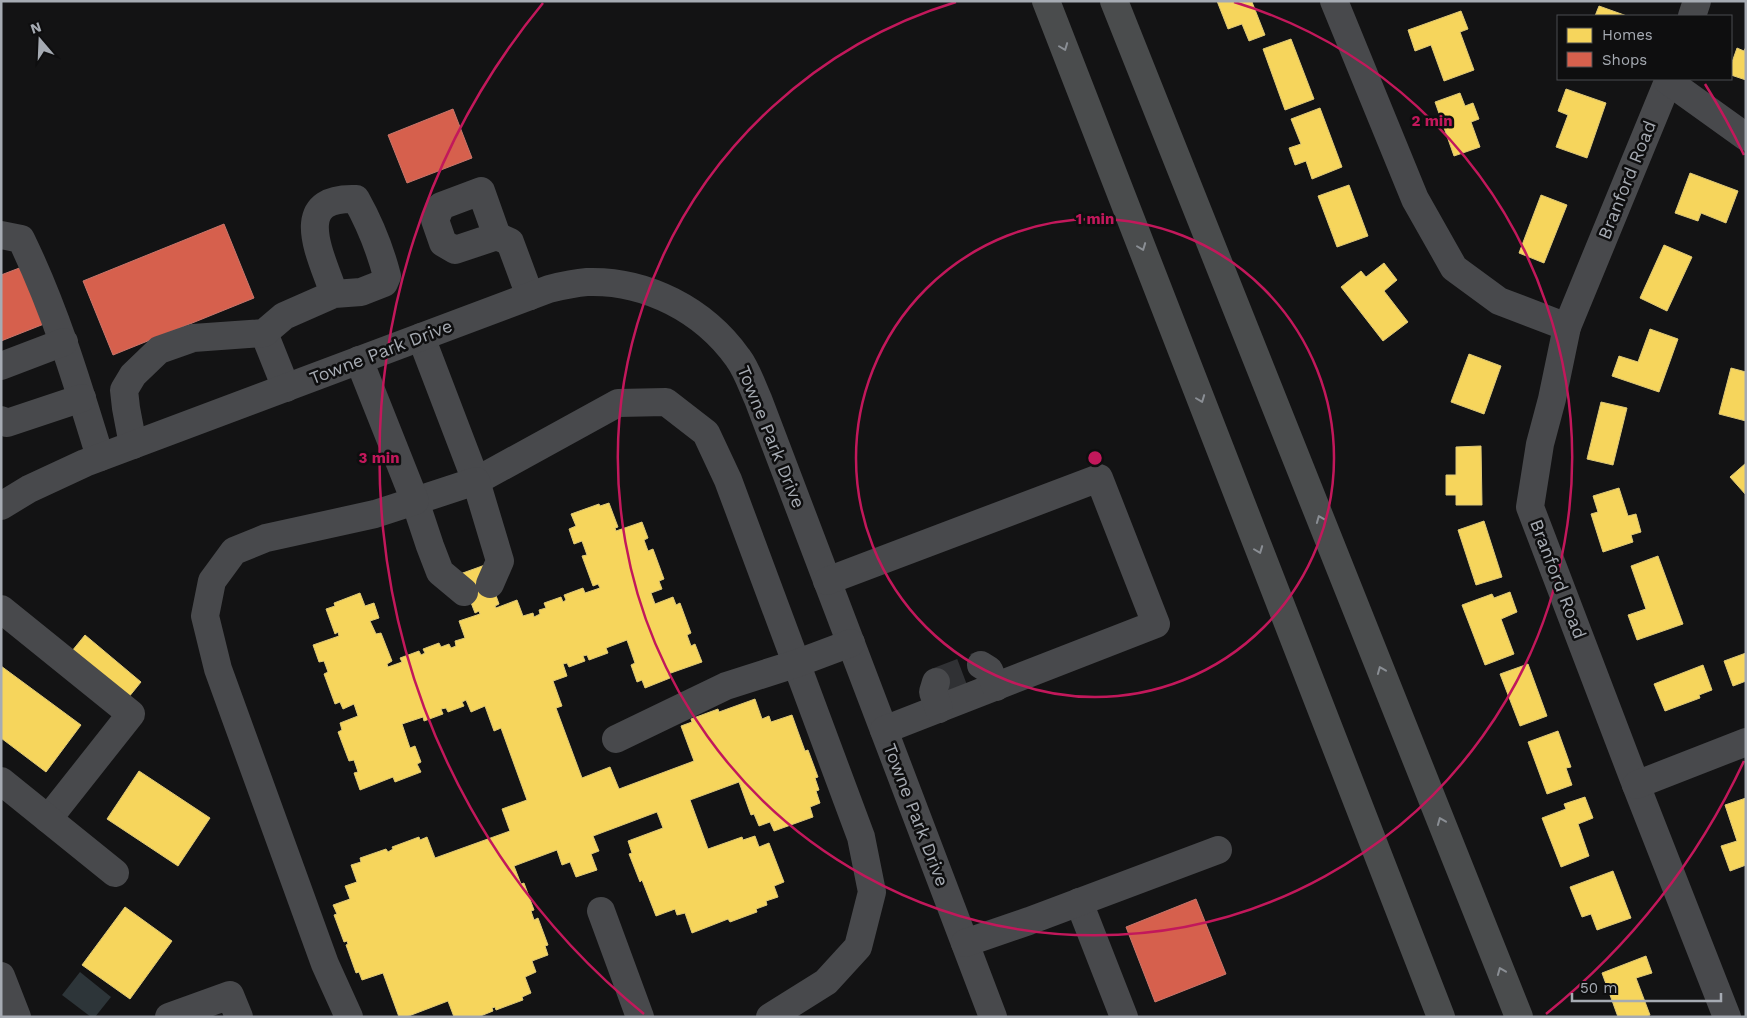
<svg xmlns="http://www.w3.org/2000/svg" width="1747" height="1018" font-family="'Work Sans',sans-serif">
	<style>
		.water { fill: #2d3539 }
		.homes { fill: #f6d55c; stroke: #dec876 }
		.shops { fill: #d6604d; stroke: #c8766c }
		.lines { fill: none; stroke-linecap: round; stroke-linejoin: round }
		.minor-tunnel { stroke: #303134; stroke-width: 28; stroke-dasharray: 28 14; stroke-linecap: butt }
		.minor { stroke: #48494c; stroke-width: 28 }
		.highway { stroke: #4a4c4d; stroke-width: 28 }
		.oneway { stroke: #8a8e94 }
		.ring { fill: none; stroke: #c2185b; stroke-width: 2.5 }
		.labels { text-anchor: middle; stroke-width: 5; stroke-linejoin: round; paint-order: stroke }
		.street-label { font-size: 18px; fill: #a6abb3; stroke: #0e0e0f }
		.centre { fill: #c2185b; stroke: #0e0e0f; stroke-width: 2.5 }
		.ring-label { font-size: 15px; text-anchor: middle; font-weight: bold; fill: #c2185b; stroke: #0e0e0f; stroke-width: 5; stroke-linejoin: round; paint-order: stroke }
	</style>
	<rect width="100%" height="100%" fill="#131314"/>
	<!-- water -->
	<path class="water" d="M80,972L111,997L95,1017H91L62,995Z"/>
	<!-- homes -->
	<g class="homes">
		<path d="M1217,1H1255L1252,2L1265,35L1249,41L1242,24L1228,29Z"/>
		<path d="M1599,6L1627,16H1595Z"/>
		<path d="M1461,11L1468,29L1460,32L1474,70L1444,81L1431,45L1415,51L1408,30Z"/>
		<path d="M1291,39L1314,99L1285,110L1263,49Z"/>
		<path d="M1746,47V80L1731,75V65L1737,48L1744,51Z"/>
		<path d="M1566,89L1606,103L1587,158L1556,147L1568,115L1558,111Z"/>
		<path d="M1460,93L1465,106L1473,103L1479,119L1471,122L1480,147L1454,156L1435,102Z"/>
		<path d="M1320,108L1342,167L1312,179L1306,161L1295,165L1289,148L1301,144L1291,119Z"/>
		<path d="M1690,173L1738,191L1726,223L1701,213L1698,221L1675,213Z"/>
		<path d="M1349,185L1368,236L1337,247L1318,196Z"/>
		<path d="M1541,195L1567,205L1544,263L1519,253Z"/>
		<path d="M1664,245L1692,257L1667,311L1640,298Z"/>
		<path d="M1384,263L1397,280L1384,291L1408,322L1383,341L1341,287L1361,271L1366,277Z"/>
		<path d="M1650,329L1678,339L1659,392L1612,376L1619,356L1638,362Z"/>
		<path d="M1469,354L1501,366L1484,414L1451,402Z"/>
		<path d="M1731,368L1746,372V421L1719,414Z"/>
		<path d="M1601,402L1627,408L1613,465L1587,459Z"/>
		<path d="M1481,446L1482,505H1456V495H1446V475H1456V447Z"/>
		<path d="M1746,463V495L1730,477Z"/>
		<path d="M1619,488L1628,516L1636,514L1641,532L1631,535L1633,542L1603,552L1591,514L1598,512L1593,496Z"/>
		<path d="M609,503L618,527L615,528L616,531L642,522L648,538L644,540L648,551L653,549L664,579L659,581L662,589L651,593L655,604L673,597L676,605L680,603L691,633L687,635L691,646L695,644L702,662L668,674L670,678L645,688L642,680L637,682L631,665L635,663L627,640L606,648L608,653L589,660L587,655L583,656L585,661L569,667L567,663L563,664L567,676L553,681L562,706L556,708L582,778L610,767L619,789L694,761L681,726L692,722L691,719L718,709L719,712L755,699L762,719L769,716L771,722L792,715L805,751L808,750L818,777L815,778L819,790L816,791L820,803L810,807L813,817L774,831L770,822L759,826L754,814L751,815L739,782L690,800L708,849L742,837L743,840L755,836L759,847L769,843L784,882L774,886L778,897L766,901L767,905L756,909L757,912L730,922L728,919L692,933L685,913L677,915L675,909L656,916L642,880L640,882L629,854L632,853L628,841L663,828L657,812L593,836L599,851L591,854L597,870L576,877L570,862L562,865L557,850L514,866L521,884L524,883L534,910L531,911L534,920L538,918L548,945L545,946L548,955L532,961L536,972L525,977L531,993L522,997L523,1000L496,1010L495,1007L492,1008L493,1011L478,1017H454L448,1001L406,1017H399L383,973L362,980L359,972L356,973L346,945L348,944L347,941L344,942L334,915L337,914L333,905L350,899L345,886L357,882L351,865L361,862L360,858L386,849L388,852L393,849L392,847L419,837L420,840L427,837L435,858L510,831L502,809L527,800L501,728L494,731L485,706L471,712L466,700L462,702L464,706L448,712L446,708L441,709L443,714L424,721L423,717L402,724L410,748L415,746L421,762L417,764L421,772L395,782L393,777L360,790L354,773L358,772L354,760L349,761L338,732L342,730L340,723L358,716L354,704L343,709L340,702L335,704L324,674L328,672L324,661L319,662L313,645L339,636L338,632L335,634L326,609L335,606L334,603L360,593L365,606L374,603L379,618L370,621L376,634L381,633L392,661L387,664L388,667L402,662L400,658L419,651L421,655L425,653L423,649L439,643L441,647L449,644L451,648L456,646L455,641L465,638L459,621L480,614L479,611L475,613L460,574L485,565L499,604L495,606L496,608L517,600L523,616L533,613L534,617L540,614L539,610L546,608L544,603L561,597L563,602L566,600L564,595L583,588L585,593L600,588L598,584L593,586L582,556L587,555L582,541L574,544L569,529L576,526L571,514L599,504L600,506Z"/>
		<path d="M1484,521L1502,577L1476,585L1458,530Z"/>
		<path d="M1658,556L1683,624L1637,640L1628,615L1646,609L1631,566Z"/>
		<path d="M1510,592L1517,612L1501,619L1514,654L1485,665L1462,605L1492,594L1494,598Z"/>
		<path d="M85,635L141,682L128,698L72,651Z"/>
		<path d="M1746,653V681L1733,686L1724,661Z"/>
		<path d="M1528,664L1547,716L1520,726L1500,674Z"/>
		<path d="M1703,665L1712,690L1699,695L1700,698L1665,711L1654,684Z"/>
		<path d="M1,666L81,725L46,772L1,738Z"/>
		<path d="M1558,731L1571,767L1566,768L1572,785L1547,794L1528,742Z"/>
		<path d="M139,771L210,818L178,866L107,819Z"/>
		<path d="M1585,797L1593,818L1578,824L1589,856L1561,867L1542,818L1566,809L1564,804Z"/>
		<path d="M1746,798V865L1730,871L1721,846L1737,841L1725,805Z"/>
		<path d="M1613,871L1631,918L1597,930L1591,914L1582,917L1570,887Z"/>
		<path d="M125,907L172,941L130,999L82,965Z"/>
		<path d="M1646,956L1652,973L1636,978L1650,1015L1646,1017H1618L1602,973Z"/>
	</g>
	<!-- shops -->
	<g class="shops">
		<path d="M453,109L472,158L407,183L388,135Z"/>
		<path d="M224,224L254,298L113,355L83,281Z"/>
		<path d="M22,267L44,324L1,341V275Z"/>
		<path d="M1196,899L1226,974L1155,1002L1126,927Z"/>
	</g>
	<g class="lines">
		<!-- minor-tunnel -->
		<path class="minor-tunnel" d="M936,682L981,665"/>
		<!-- minor -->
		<g class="minor">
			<path d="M1334,1L1415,199L1454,268L1499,301L1567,327"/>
			<path d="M1692,16L1697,1"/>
			<path d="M1669,79L1567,327L1552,399L1540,444L1530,507L1636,785L1727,1017"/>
			<path d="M1668,81L1746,137"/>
			<path d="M1,235L21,239C55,309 77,382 100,457"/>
			<path d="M497,236L455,250L443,243L435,220L441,206L481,191L497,236L510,242L530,296"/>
			<path d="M264,333L286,388"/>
			<path d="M421,337L476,481L618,403L666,402L706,433L728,480L861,837L872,892L858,947L826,982L770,1017"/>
			<path d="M1,366L64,342"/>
			<path d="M1,420L7,423L82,398"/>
			<path d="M133,445L126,408L124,390L133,375L159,350L193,338L264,333L284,316L334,294L361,292L384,283L387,276C380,249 370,224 356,199C288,196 322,257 334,294"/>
			<path d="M1,506L29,489L85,463L549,289C561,286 574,283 587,282C646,280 704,310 738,358C747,370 752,386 758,399L993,1017"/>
			<path d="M827,581L1099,478L1156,624L884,730"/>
			<path d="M464,592L440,572L430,546L415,501L476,481L500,561L490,584"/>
			<path d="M1,609L131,714L48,819"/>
			<path d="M981,665L989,670L996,687"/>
			<path d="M936,682L933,692L939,709"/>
			<path d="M616,739L726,686L795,664L851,643"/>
			<path d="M1,781L115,873"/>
			<path d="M1636,785L1746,742"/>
			<path d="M1079,902L1124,1017"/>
			<path d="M601,911L640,1017"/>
			<path d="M965,943L1029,921L1218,850"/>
			<path d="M1,976L17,1017"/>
			<path d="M169,1017L230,995L239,1017"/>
			<path d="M349,1017L325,964L218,669L205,616L212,581L234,551L266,538L375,514L415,501L359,360"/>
		</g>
		<!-- highway -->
		<g class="highway">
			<path d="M1046,1L1441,1017"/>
			<path d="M1114,1L1519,1017"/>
		</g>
	</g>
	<!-- one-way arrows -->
	<defs><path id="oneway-chevron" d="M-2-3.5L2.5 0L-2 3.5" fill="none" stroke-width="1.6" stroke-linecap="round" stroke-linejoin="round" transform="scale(1.25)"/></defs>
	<g class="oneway">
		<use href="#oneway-chevron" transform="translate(1064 47) rotate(69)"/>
		<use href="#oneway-chevron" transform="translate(1142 247) rotate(69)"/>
		<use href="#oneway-chevron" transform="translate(1201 399) rotate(69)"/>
		<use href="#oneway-chevron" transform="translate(1320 519) rotate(-112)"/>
		<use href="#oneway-chevron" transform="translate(1259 550) rotate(69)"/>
		<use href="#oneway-chevron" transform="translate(1381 670) rotate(-112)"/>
		<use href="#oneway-chevron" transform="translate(1441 821) rotate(-112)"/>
		<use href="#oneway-chevron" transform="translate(1501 971) rotate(-112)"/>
	</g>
	<!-- distance rings -->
	<g class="ring">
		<circle cx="1095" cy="458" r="239"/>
		<path d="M1234 2A477 477 0 1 1 956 2"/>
		<path d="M1744 761A716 716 0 0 1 1546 1014M644 1014A716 716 0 0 1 543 3M1705 84A716 716 0 0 1 1744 155"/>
	</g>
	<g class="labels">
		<!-- street labels -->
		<g class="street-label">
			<text transform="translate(1627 180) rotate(-68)" y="6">Branford Road</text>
			<text transform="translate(381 352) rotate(-21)" y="6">Towne Park Drive</text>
			<text transform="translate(771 437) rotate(68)" y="6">Towne Park Drive</text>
			<text transform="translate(1558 579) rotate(69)" y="6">Branford Road</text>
			<text transform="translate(916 815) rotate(69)" y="6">Towne Park Drive</text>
		</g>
	</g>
	<circle cx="1095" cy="458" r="8" class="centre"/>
	<g class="ring-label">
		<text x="1432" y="126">2 min</text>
		<text x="1095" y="224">1 min</text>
		<text x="379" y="463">3 min</text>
	</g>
	<!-- border -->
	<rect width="1747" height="1018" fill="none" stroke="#a6abb3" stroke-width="5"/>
	<!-- legend -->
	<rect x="1557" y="15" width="175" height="65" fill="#0e0e0f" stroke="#4b4d51"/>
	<rect x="1567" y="28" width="25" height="15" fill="#f6d55c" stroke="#4b4d51"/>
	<text x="1602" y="40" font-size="15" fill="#a6abb3">Homes</text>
	<rect x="1567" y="52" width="25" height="15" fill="#d6604d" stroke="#4b4d51"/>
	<text x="1602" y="65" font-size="15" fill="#a6abb3">Shops</text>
	<!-- north arrow -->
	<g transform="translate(40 40) rotate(341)" stroke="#0e0e0f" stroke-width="4" paint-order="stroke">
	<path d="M0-4L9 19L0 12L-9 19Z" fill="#a6abb3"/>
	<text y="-8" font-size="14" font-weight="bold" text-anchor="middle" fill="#a6abb3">N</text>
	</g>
	<!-- scale -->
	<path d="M1572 993v8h149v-8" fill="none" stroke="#a6abb3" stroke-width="2.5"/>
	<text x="1580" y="993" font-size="15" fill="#a6abb3" stroke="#0e0e0f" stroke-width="4" paint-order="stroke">50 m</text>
</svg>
